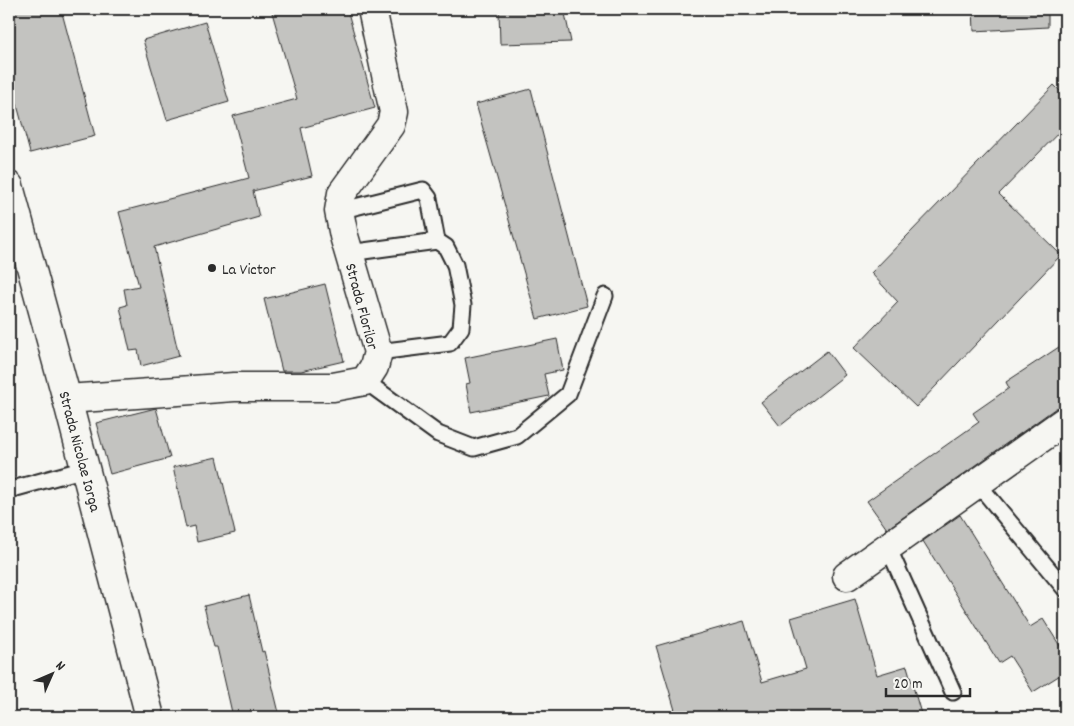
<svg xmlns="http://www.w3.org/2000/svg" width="1074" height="726" font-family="Dekko,sans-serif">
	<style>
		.building { fill: #c3c3c0; stroke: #2b2b2b }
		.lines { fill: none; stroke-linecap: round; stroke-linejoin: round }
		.service-casing { stroke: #2b2b2b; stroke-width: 19 }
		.minor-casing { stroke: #2b2b2b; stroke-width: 31 }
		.service { stroke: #f6f6f2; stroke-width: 15 }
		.minor { stroke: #f6f6f2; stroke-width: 28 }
		.poi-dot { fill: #2b2b2b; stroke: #f6f6f2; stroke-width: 2 }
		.labels { text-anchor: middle; stroke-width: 5; stroke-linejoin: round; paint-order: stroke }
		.poi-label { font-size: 16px; fill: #2b2b2b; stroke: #f6f6f2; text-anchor: start }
		.street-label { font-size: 16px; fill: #2b2b2b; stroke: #f6f6f2 }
	</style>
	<rect width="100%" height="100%" fill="#f6f6f2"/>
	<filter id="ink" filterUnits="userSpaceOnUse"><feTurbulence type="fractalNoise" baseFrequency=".02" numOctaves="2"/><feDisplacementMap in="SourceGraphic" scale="10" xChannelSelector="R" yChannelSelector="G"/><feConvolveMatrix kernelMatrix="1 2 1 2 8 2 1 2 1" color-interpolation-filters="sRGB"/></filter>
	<g filter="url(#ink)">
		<!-- building -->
		<g class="building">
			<path d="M9,9H61L95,136L30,153L9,75Z"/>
			<path d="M271,9H347L375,108L301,128L312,176L253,191L259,217L154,247L179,356L141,366L138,350L130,351L120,307L127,305L124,289L139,286L119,212L249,178L233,116L297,99Z"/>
			<path d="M499,9H564L571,42L500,44Z"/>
			<path d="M973,9H1048V27L974,31Z"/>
			<path d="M205,22L229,102L167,120L143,40Z"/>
			<path d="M1054,85L1065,96V126L999,194L1061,255L916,407L854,348L898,302L871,273Z"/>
			<path d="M531,89L587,306L537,319L476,104Z"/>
			<path d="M325,284L344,361L301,371H282L264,299Z"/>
			<path d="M557,339L563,370L544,374L549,396L471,412L466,384L470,383L465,358Z"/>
			<path d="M1065,343V406L1056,408L887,529L867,501L979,422L973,413L1009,388L1006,382Z"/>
			<path d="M827,351L845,375L780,426L761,402Z"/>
			<path d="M156,408L170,458L110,474L96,423Z"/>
			<path d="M217,457L235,533L197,542L194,526L186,528L173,467Z"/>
			<path d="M960,515L1030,627L1043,619L1065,654V672L1033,692L1010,656L999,663L923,541Z"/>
			<path d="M249,595L262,652L264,651L280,717H233L217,647H214L204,606Z"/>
			<path d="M855,599L877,675L907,666L922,717H677L656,646L744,621L762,682L806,669L791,618Z"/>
		</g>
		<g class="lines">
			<defs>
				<g id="service">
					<path d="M339,211L423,190L429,198L437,241"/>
					<path d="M349,253L437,241L446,247L455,265L463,305L461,328L450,343L378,352"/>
					<path d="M365,381L438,434L474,448L517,436L568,394L605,296"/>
					<path d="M978,484L1065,589"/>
					<path d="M9,490L85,469"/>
					<path d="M888,547L953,692"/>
				</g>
				<g id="minor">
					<path d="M9,186L67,399L150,717"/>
					<path d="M67,399L234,387H333L365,381L374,367L378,352L344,236L339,211L342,193L391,125L394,112L372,9"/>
					<path d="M847,576L1065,421"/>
				</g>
			</defs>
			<!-- service casing -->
			<use href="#service" class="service-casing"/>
			<!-- minor casing -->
			<use href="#minor" class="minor-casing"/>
			<!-- service -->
			<use href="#service" class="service"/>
			<!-- minor -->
			<use href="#minor" class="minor"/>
		</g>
	</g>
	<!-- markers -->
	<circle class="poi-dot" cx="212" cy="268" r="5"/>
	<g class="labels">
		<!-- poi labels -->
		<g class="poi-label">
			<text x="222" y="274">La Victor</text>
		</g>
		<!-- street labels -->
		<g class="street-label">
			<text transform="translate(363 306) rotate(75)" y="6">Strada Florilor</text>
			<text transform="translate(81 451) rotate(75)" y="6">Strada Nicolae Iorga</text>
		</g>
	</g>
	<!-- margin -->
	<rect width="1074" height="726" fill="none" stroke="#f6f6f2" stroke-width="30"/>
	<rect x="15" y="15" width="1044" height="696" fill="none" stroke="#2b2b2b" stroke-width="2" filter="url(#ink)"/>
	<!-- north arrow -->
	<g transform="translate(52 674) rotate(45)" stroke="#f6f6f2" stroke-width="4" paint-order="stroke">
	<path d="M0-4L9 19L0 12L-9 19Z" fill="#2b2b2b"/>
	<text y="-8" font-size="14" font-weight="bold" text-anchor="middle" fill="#2b2b2b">N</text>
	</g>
	<!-- scale -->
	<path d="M886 688v8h84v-8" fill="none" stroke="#2b2b2b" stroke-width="2.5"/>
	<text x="894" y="688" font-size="15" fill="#2b2b2b" stroke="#f6f6f2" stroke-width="4" paint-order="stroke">20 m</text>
</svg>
